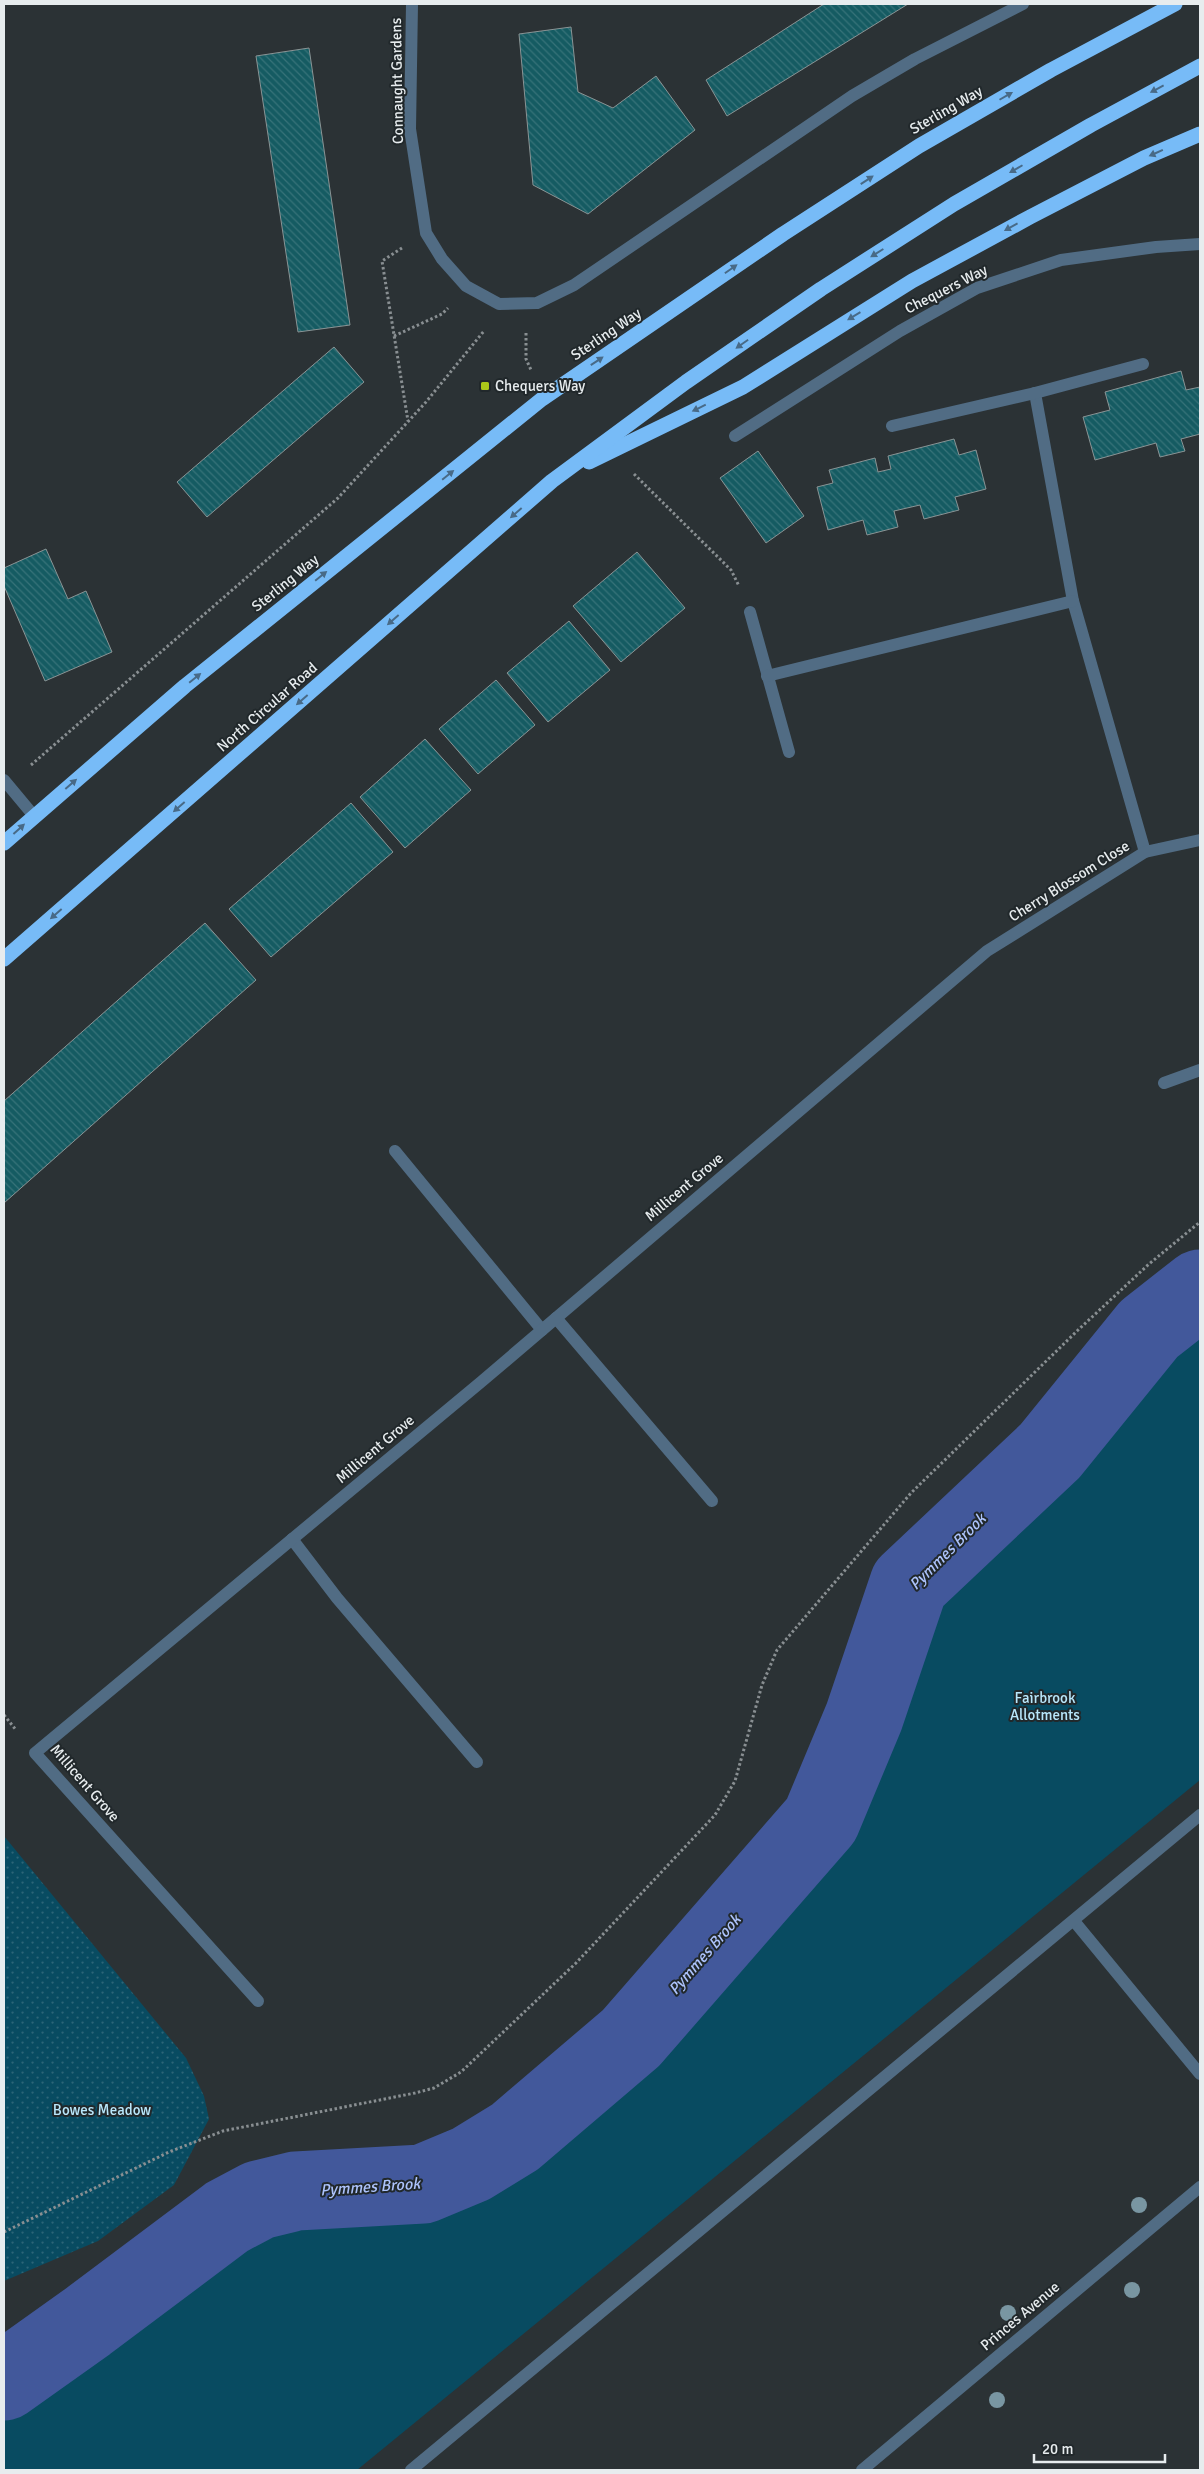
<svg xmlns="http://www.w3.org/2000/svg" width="1204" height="2474" font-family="Signika,sans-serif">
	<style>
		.green { fill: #084b61 }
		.park { fill: url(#park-dots) }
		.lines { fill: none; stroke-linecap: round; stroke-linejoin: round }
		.river { stroke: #42589b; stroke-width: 79 }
		.building { fill: url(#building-back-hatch); stroke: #8a9495 }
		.path { stroke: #898f92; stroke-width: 3; stroke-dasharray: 2.5 2.5; stroke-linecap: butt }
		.minor { stroke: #516c84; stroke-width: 12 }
		.highway { stroke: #77bbf7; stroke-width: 15 }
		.tree { fill: #7996a2 }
		.oneway { fill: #486a87 }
		.poi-dot { fill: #aac719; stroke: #21282b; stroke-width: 2 }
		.labels { text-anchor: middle; stroke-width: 4; stroke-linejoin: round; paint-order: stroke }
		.street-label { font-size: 15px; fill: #e7ecee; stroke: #21282b }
		.poi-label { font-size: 15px; fill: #e7ecee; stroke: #21282b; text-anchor: start }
		.park-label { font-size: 15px; fill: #b8e7fb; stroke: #21282b }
		.water-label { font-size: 16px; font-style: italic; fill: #adc3fc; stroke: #21282b }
	</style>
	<defs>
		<pattern id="park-dots" width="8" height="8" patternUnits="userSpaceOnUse" patternTransform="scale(1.25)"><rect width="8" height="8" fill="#084b61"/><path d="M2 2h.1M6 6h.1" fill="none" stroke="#2c6578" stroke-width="1.8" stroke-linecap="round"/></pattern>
		<pattern id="building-back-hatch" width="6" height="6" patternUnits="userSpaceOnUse" patternTransform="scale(1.25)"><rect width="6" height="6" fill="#155b62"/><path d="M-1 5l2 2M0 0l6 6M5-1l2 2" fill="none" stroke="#377379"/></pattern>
	</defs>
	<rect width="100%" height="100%" fill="#2b3235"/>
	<!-- green -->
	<path class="green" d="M1200,1298V1780L357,2470H4V2406L240,2232L265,2217L292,2211L428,2201L479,2184L526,2150L633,2061L845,1816L918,1603Z"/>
	<!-- park -->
	<path class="park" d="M4,1836L186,2058L204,2096L209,2119L174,2185L98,2241L4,2281Z"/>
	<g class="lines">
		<!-- river -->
		<path class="river" d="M4,2381L87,2322L227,2217L259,2200L296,2191L423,2184L471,2164L515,2137L631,2038L821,1820L864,1717L909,1584L1050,1451L1149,1329L1200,1289"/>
	</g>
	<!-- building -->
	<g class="building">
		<path d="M824,4H908L727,116L706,80Z"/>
		<path d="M571,27L578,92L613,108L656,76L695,130L588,214L533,185L519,34Z"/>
		<path d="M309,48L350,325L298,332L256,56Z"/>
		<path d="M334,347L364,382L207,517L177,482Z"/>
		<path d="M1181,371L1186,390L1200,387V434L1181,439L1185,451L1160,457L1156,443L1095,460L1083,417L1110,410L1105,392Z"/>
		<path d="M954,439L959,455L976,450L986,489L955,497L959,510L924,519L920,505L894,511L898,527L867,535L863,520L828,530L817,487L833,483L829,470L875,458L878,472L891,469L888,456Z"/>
		<path d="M758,451L804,516L766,543L720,478Z"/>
		<path d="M46,549L68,599L86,591L112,652L45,681L4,586V568Z"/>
		<path d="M637,552L685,608L621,662L573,606Z"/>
		<path d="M569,621L610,670L548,722L507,673Z"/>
		<path d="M496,680L535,725L478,774L439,729Z"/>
		<path d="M425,739L471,790L405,848L360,797Z"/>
		<path d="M351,803L393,852L271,957L229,909Z"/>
		<path d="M205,923L256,980L4,1203V1101Z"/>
	</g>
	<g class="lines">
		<!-- path -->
		<g class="path">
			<path d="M402,248L382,261L408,421"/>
			<path d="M526,333V359L531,370"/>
			<path d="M394,336L442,314L448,308"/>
			<path d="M634,474L731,570L739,586"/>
			<path d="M31,765L338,498L426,402L484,331"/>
			<path d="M4,1715L16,1730"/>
			<path d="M4,2232L169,2152L223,2131L415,2093L434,2088L461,2072L576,1963L715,1815L735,1781L762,1685L777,1650L911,1493L1077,1331L1149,1264L1200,1222"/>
		</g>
		<!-- minor -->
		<g class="minor">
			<path d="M412,4L410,129L426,233L442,259L466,286L499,304L537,303L574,285L852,96L915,59L1023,4"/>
			<path d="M1035,393L1073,601L1145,852"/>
			<path d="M892,426L1035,393L1143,364"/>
			<path d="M735,436L900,331L977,288L1061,260L1156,247L1200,244"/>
			<path d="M750,612L789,752"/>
			<path d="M767,676L1073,601"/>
			<path d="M4,780L34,816"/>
			<path d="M1164,1083L1200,1070"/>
			<path d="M395,1151L542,1330"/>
			<path d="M556,1318L712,1501"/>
			<path d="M292,1539L337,1598L477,1762"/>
			<path d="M1074,1921L1200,2074"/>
			<path d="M258,2001L35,1753L481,1382L987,951L1145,852L1200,840"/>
			<path d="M411,2470L1200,1815"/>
			<path d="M862,2470L1200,2187"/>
		</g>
		<!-- highway -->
		<g class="highway">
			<path d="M589,462L743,387L912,281L1030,217L1144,158L1200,134"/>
			<path d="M4,843L185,686L542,399L783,234L919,146L1051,70L1175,4"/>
			<path d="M4,959L552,481L686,382L821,289L954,204L1091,125L1200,66"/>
		</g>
	</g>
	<!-- trees -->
	<g class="tree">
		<circle cx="1139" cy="2205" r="8"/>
		<circle cx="1132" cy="2290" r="8"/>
		<circle cx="1008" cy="2313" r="8"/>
		<circle cx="997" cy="2400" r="8"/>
	</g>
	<!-- one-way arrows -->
	<defs><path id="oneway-solid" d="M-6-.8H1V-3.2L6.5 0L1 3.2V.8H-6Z" transform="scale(1.25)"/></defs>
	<g class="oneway">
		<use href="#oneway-solid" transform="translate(1157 89) rotate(152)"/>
		<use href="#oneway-solid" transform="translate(1006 96) rotate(-30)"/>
		<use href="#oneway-solid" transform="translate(1156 153) rotate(156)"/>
		<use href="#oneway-solid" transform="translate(1016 169) rotate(150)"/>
		<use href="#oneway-solid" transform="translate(867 180) rotate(-33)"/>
		<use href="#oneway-solid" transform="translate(1011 227) rotate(151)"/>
		<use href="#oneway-solid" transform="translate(877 253) rotate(148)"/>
		<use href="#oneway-solid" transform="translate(731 269) rotate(-35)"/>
		<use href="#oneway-solid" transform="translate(854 316) rotate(149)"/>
		<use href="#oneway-solid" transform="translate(742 344) rotate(145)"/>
		<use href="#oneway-solid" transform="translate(597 361) rotate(-34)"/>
		<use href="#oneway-solid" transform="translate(699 408) rotate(154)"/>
		<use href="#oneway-solid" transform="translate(448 475) rotate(-39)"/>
		<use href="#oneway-solid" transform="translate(516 513) rotate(139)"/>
		<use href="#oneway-solid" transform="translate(321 576) rotate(-39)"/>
		<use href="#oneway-solid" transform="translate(393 620) rotate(139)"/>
		<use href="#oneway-solid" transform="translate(195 678) rotate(-39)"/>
		<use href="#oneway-solid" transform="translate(302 700) rotate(139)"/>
		<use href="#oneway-solid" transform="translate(71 784) rotate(-41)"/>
		<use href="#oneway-solid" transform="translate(179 807) rotate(139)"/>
		<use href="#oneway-solid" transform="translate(19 829) rotate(-42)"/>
		<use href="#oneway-solid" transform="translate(56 914) rotate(139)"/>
	</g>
	<!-- markers -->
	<rect class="poi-dot" x="480" y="381" width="10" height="10" rx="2.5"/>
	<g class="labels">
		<!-- street labels -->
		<g class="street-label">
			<text transform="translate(397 81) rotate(-91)" y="5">Connaught Gardens</text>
			<text transform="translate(946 110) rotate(-30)" y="5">Sterling Way</text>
			<text transform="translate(946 289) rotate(-27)" y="5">Chequers Way</text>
			<text transform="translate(606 334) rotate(-34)" y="5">Sterling Way</text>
			<text transform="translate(285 583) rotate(-39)" y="5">Sterling Way</text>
			<text transform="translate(267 707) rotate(-41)" y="5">North Circular Road</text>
			<text transform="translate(1069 881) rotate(-32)" y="5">Cherry Blossom Close</text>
			<text transform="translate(684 1187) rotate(-40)" y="5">Millicent Grove</text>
			<text transform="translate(375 1449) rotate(-40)" y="5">Millicent Grove</text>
			<text transform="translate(85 1783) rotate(49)" y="5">Millicent Grove</text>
			<text transform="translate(1020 2316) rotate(-40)" y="5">Princes Avenue</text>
		</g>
		<!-- poi labels -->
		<g class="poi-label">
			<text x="495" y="391">Chequers Way</text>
		</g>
		<!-- park labels -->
		<g class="park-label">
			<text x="1045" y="1703">Fairbrook<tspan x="1045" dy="17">Allotments</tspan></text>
			<text x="102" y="2115">Bowes Meadow</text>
		</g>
		<!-- water labels -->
		<g class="water-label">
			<text transform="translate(947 1551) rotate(-45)" y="6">Pymmes Brook</text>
			<text transform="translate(704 1954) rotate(-49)" y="6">Pymmes Brook</text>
			<text transform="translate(370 2186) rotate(-4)" y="6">Pymmes Brook</text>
		</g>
	</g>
	<!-- border -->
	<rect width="1204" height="2474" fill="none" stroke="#e7ecee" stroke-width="10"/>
	<!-- scale -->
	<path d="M1034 2454v8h131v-8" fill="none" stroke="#e7ecee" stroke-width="2.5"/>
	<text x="1042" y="2454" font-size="15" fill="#e7ecee" stroke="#21282b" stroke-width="4" paint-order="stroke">20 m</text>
</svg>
